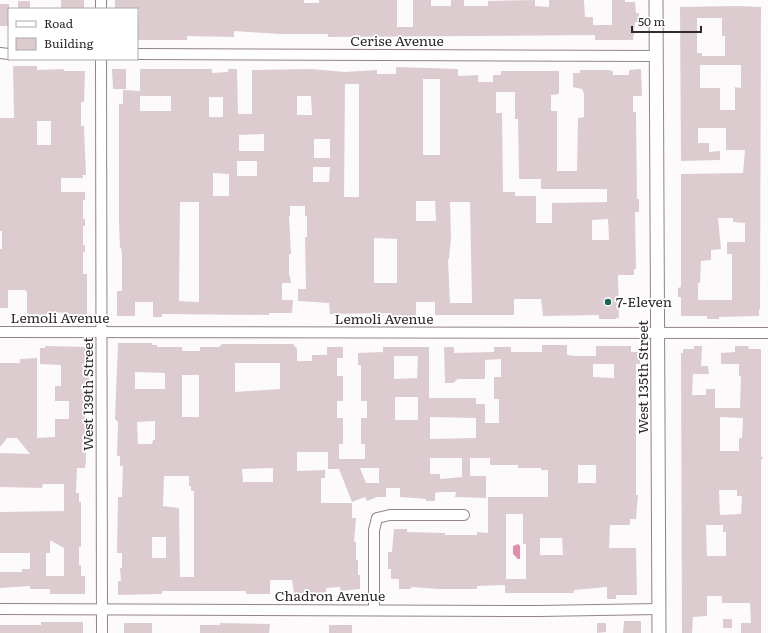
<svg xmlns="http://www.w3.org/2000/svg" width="768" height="633" font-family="Literata,serif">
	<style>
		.water { fill: #e290a9 }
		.building { fill: #dcccd0; fill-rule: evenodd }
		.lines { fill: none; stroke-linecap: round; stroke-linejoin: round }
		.minor-casing { stroke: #928387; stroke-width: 12 }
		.tertiary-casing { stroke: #928387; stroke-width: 15 }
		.minor { stroke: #fff; stroke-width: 10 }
		.tertiary { stroke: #fff; stroke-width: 13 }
		.poi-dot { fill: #1d6559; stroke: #fff; stroke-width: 1.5 }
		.labels { text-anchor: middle; stroke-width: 3.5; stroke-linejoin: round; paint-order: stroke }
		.street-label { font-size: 14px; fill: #302a2b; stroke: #fff }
		.poi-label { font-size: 14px; fill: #302a2b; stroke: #fff; text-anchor: start }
	</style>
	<rect width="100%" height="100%" fill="#fdfafb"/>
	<!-- water -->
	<path class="water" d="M518,544L520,546V559H518L513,554V546Z"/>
	<!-- building -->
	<g class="building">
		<rect x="61" y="0" width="23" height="9"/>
		<path d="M115,0H304V3H319V0H397V27H413V0H431V6H451V0H464V6H488V1L535,0V6L549,7V0H584L585,17H593V25H612V0H625V2H635L636,13H639V22H635L633,40H595V35L328,37V34H280L234,31V37L187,36V40H137L139,9H115Z"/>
		<rect x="18" y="1" width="12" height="8"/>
		<rect x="0" y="4" width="9" height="22"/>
		<path d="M736,6L761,7L760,309H759V316L719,317V319H707V316H681V297H678V288L681,287V174L743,173L745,150H726V128H698V143H709V152L720,151V160L681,161L680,7ZM697,18H722V36H725V56H702V53H697ZM700,65H741V88L735,87V110H720V88H700ZM718,218H733V222L745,223V242H727V254H732V300H698V283H700L701,261L711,260V250L721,249Z"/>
		<path d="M13,66H37V70L64,69V71H85L84,102H81V126H84L86,175H83V178H61V192H85V200H83V219H85V226H83V245H85V252H83V274H87V315H71L68,313L47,312V315L27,314V292L25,290H8V308H0V249H2V231H0V118H14ZM37,121H51V145H37Z"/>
		<path d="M396,67L458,69V76L478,75V82H493V75H501V71H559V94L551,95V111H557V171H577L578,118L584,117V94L582,89L573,87V73H580V70H608L613,71V75H629V70L641,69L642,96H633V112H636L637,199H639V212H635L636,269H634V275H618L619,318H616V319H599V315L543,316L541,299H514V315H435V302H416V315L411,317H389V313L330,314L329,303L298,301V289H306L305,237H307V216H305V206H290V216H289L291,254H289V276H290L291,283H282V300H293L292,313H269V315L162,314V317H153V302H135V316H117V291H122V255L121,248H120L119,222V104H123V90L140,91V69H212V73L228,72V69H237L238,114H252V70L311,69L345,72L377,70V74H396ZM423,79H440V155H423ZM345,84H359V197H344ZM496,92H515V119H518L519,179H541V189H607V202L552,203V223H536V196H515V192H503L502,113H496ZM140,96H171V111H140ZM297,96H311L312,115H297ZM209,97H223V117H209ZM264,134V151H239V135ZM314,139H330V158H314ZM237,161H257V176H237ZM313,167H330L329,182H313ZM213,173L229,174V196H213ZM416,201H435L436,221H416ZM180,202H199V302L179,301ZM450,202H470L472,303H450L448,259H449L451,236ZM608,219L609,240H592V220ZM374,238L397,239V283H374Z"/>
		<path d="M112,69H126V89H113Z"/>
		<path d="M118,343H152V345H157V347H182V351H200V347H219L222,344H293L297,349V361H312V355H327V347H343V358H337V376H343V401H337V418H343V444H339V459H365V444H361V418H367V401H361V365H358V353L383,352V347H429V398H476V404H485V423H499V399H494V377H501V359L485,360V379H458L453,383H445L444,347H454V353L494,352V347H511V352H542V345H567V355L575,356H596V346H631V352H640V364H636V495H638L636,519H630V525H610L609,548H636L637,595H616V599H607V587L574,590V593H505V585L477,586V589H439L411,587V589H399V579H391V569H388V552H392L394,529H407V532L445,533V535H477V532L488,533V497H548V470H541V468H518V465H490V458H470V476H486V498L455,497L456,492H440L435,493V501H426V499L400,497V488H386V497H377L367,501L365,497L352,502L339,469H328V452H297V471L325,470V478H321V503H352V518H356L354,542H356V560H358V575H360V589L340,591V587L326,588V592L322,593H294L292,580H270V594H246V591H162V594L118,595V581H121L120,568H122V553H117L118,497H122L123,466H120V456H117L118,422L115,419ZM394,356H418L417,378L394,379ZM235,363H280V389L235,392ZM593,364H614V378L593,377ZM135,372L165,373V389H135ZM182,375H199V417H182ZM395,397H418V420H395ZM430,417L476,418V438L430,439ZM155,421V440H153L152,444H138L137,422ZM430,458H462V477L440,479V474H430ZM578,465H596V483H578ZM273,468V482H243L242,469ZM360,468H379V483H366ZM164,476H189V486H191V491H194V577H180L179,508L163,506ZM506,514H523V544H526V579H506ZM152,537H166V558H152ZM540,538H562L563,555H540Z"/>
		<path d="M45,346L89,347V383H86L85,411L86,460L85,468H77L76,493H79V502H81V547H79V565H81V576H85V594H50V589H30V586L0,588V572H22V569H30V553H0V512L64,511V484H43L42,488L0,487V453L30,454L17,438H7L0,447V363H20V359L37,358V438L55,437V419H69V401H55V386H61V365L40,364V348H45ZM50,540L64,548V576H46V553H50Z"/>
		<path d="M694,346H702L701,366H708L709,374H693L692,395H706V389H715V408H740L741,376H739V364H721V353L735,352V346H748L749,349H761V456L763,458L761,460V633H741V623H751L750,603H722V596H707V616L693,617L692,633H682L681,353H683V349H694ZM720,417L743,418L742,438H739V451H720ZM719,490H737V496H742L741,514L720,515ZM706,525H723V532H726V556H707Z"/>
		<rect x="723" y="619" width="9" height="9"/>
		<path d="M624,621H641V633H623Z"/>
		<path d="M41,622H83V633H0V625H41Z"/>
		<rect x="124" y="623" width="28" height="10"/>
		<path d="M220,623L270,624L269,633H200V625H220Z"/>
		<path d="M597,623H606V632L597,633Z"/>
		<rect x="329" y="625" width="23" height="8"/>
	</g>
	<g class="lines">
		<defs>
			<g id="minor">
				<path d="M101,0V9"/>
				<path d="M0,53L9,54"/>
				<path d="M137,54L657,56"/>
				<path d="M101,59L102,633"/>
				<path d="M0,332L768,333"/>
				<path d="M0,609L538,611L659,609"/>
				<path d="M374,610V530L377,518L390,515H464"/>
			</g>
			<path id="tertiary" d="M656,0L659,633"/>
		</defs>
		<!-- minor casing -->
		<use href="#minor" class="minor-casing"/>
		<!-- tertiary casing -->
		<use href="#tertiary" class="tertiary-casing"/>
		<!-- minor -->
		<use href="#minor" class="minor"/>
		<!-- tertiary -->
		<use href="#tertiary" class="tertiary"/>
	</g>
	<!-- markers -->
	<circle class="poi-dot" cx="608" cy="302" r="4"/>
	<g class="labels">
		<!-- street labels -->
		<g class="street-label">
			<text x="397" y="46">Cerise Avenue</text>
			<text x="60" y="323">Lemoli Avenue</text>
			<text x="384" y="324">Lemoli Avenue</text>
			<text transform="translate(643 377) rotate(-90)" y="5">West 135th Street</text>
			<text transform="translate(88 394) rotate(-90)" y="5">West 139th Street</text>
			<text x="330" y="601">Chadron Avenue</text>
		</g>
		<!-- poi labels -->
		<g class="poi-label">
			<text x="616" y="307">7-Eleven</text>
		</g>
	</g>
	<!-- legend -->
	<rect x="8" y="8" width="130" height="52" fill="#ffffff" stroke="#acaaaa"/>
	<rect x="16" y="21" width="20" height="6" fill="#ffffff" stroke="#acaaaa"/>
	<text x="44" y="28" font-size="12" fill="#302a2b">Road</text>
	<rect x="16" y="38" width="20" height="12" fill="#dcccd0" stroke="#acaaaa"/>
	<text x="44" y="48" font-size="12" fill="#302a2b">Building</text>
	<!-- scale -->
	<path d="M632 26v6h69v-6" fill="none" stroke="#302a2b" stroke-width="2"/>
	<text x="638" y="26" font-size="12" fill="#302a2b" stroke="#ffffff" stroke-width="3" paint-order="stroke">50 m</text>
</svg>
